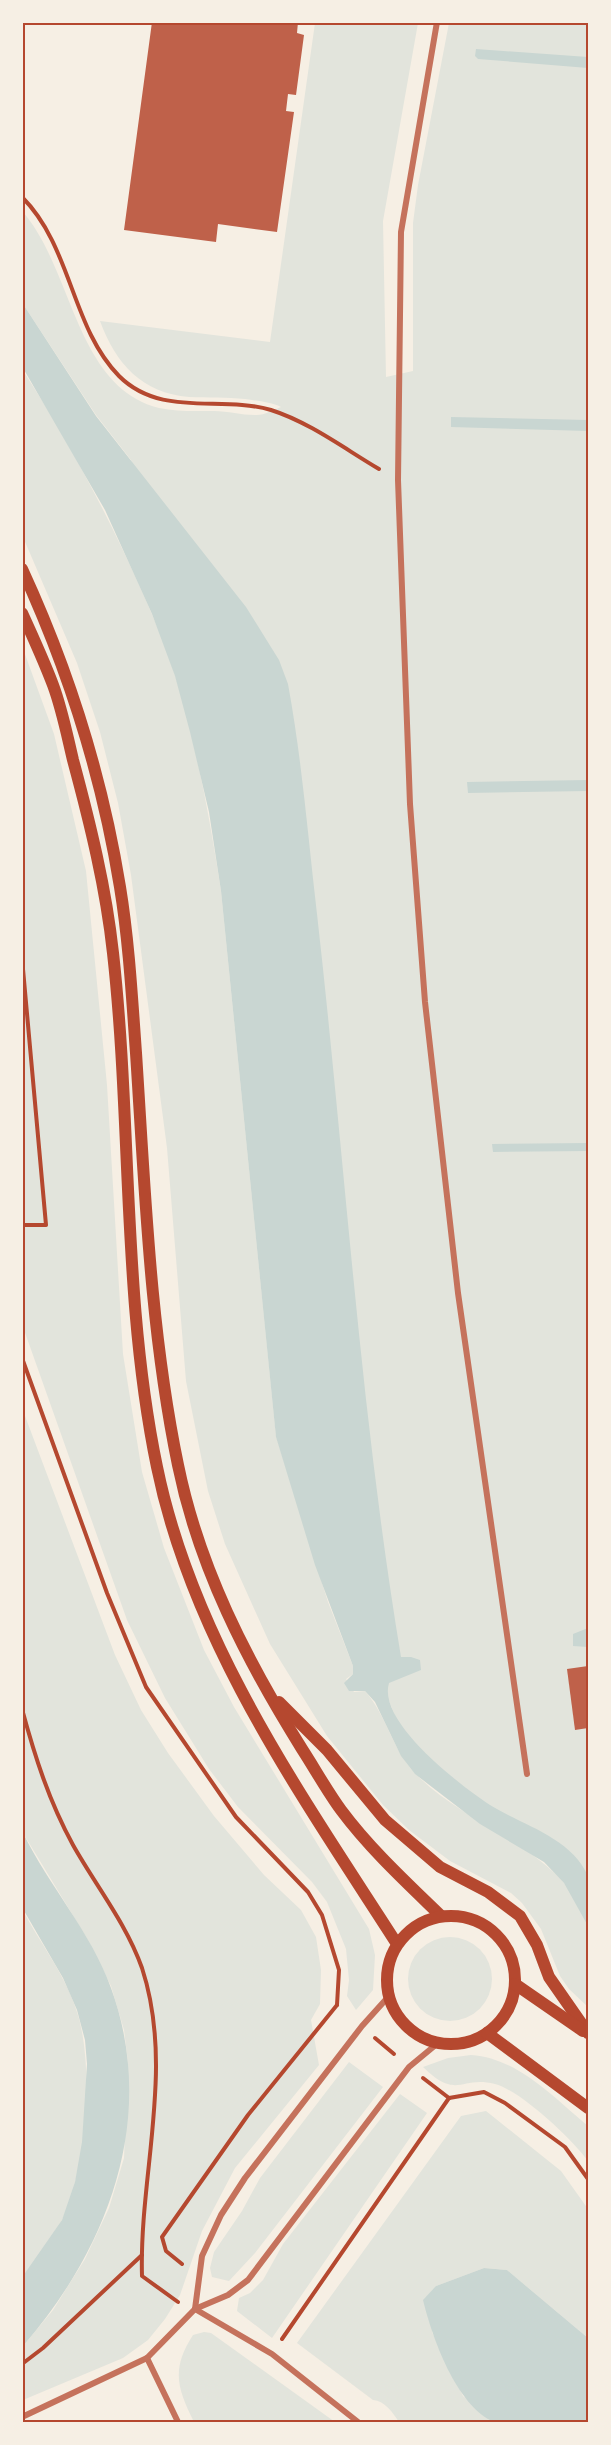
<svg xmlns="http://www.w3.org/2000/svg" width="611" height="2445" font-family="'Space Grotesk',sans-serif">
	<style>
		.green { fill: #e2e4dc }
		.water { fill: #c9d6d2 }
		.building { fill: #bf614a }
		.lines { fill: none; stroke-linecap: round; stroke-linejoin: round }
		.path { stroke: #b5482f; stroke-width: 4 }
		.minor { stroke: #c5725c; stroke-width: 6 }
		.secondary { stroke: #b5482f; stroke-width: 12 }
		.neatline { fill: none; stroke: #b5482f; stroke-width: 2 }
	</style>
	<rect width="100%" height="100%" fill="#f6efe4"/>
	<!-- green -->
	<g class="green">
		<path d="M315,23H418L383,221L386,377L413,371V223L418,185L449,23H588V1895L408,1747L377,1672L288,1038L131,460L96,415L23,304L22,211C73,268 75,387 159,408C178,412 195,411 214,411C228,411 241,415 255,415C263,416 273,410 281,407C271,402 257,401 245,399C227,397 208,398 189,397C142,393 116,364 100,321L270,342Z"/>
		<path d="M22,369C65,435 102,504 135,576C150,609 165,643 176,678C197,748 210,819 221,891L276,1436L328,1602L353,1666V1674L346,1679L354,1692L365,1691C387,1716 392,1749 415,1773C465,1827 566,1850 588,1925C593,1942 588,1987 588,2007L569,1989L560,1976L541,1929L522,1903L511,1893L450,1861L409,1830L383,1805L327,1736L270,1644L225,1544L208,1491L186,1381L167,1148L131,875L118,803L100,732L77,663L23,537Z"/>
		<path d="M22,646L54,734L86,871L107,1085L123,1354L142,1472L164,1548L204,1650L234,1707L369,1929L375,1955L373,1990L356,2010L347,1996L349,1980L346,1949L327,1902L312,1882L238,1807L209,1769L165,1698L127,1620L23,1327Z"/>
		<path d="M22,1408L115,1655L141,1710L168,1753L214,1816L264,1875L301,1910L316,1937L321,1970L320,2004L311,2020L319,2065L235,2168L202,2231L180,2295L165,2319L148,2340L123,2358L23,2400V2346L53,2310L85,2259L109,2208L124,2158L128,2062L124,2030L111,1986L86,1937L23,1833Z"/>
		<path d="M22,1909C40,1943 64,1973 76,2009C95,2063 87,2169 62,2220C52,2239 37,2259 23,2276Z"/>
		<circle cx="450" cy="1979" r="42"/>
		<path d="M471,2055C518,2058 554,2098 588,2126V2161C572,2139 521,2091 495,2084C460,2075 458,2101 423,2067L448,2058Z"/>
		<path d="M349,2062L383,2087L255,2253L229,2281L212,2277L210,2268L214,2252L242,2211L260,2178Z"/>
		<path d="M400,2094L427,2113L272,2338L237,2311L239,2298L250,2293L263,2280L283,2244Z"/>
		<path d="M486,2111L561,2171L588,2209V2338L507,2270L484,2268L436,2286L432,2332L463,2396L494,2422H399C393,2413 385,2401 373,2400L297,2343L461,2116Z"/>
		<path d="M204,2332L211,2333L335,2422H194C177,2388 171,2369 193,2335Z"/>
	</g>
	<!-- water -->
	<g class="water">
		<path d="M476,49L588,57V68L478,59L475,56Z"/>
		<path d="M23,304L96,416L246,607L279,660L288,684C302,760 308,837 317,914C345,1161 360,1411 401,1657H411L420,1660L421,1670L389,1683C377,1722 461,1786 490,1805C522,1825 571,1837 588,1876C593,1888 589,1912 588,1926L564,1883L544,1862L480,1824L415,1774L401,1756L375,1702L365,1691H349L344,1683L353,1674V1666L315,1565L276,1437L221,891L209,812L190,732L175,676L152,614L105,510L23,368Z"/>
		<path d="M451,417L588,420V431L451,427Z"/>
		<path d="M588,780V791L468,793L467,782Z"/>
		<path d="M588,1143V1151L493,1152L492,1144Z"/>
		<path d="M588,1628V1647L573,1646V1634Z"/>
		<path d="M23,1833C49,1886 91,1932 111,1988C158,2117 109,2247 23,2346V2276L62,2220L75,2182L82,2142L87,2064L85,2040L77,2010L63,1978L23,1909Z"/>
		<path d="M484,2268L507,2270L588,2338V2422H494C456,2406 432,2337 423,2300L436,2286Z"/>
	</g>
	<!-- building -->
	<g class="building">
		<path d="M152,22H298L297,33L304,35L296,95L288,94L286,111L294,112L277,232L218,224L216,242L124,230Z"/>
		<path d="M588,1666V1728L575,1730L567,1669Z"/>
	</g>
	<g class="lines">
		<!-- path -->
		<g class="path">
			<path d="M22,197C72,247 71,327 119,376C161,418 220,395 271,410C309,422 345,449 379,469"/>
			<path d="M22,958L46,1225H22"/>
			<path d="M22,1358L107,1593L146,1687L236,1817L308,1892L322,1915L339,1970L337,2005"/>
			<path d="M22,1709C35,1757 49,1801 73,1845C96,1886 126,1923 142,1968C175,2069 139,2174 142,2276L178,2302"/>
			<path d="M375,2038L394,2054"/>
			<path d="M423,2078L449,2098"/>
			<path d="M449,2098L484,2092L505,2103L565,2147L588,2179"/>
			<path d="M182,2264L166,2251L162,2237L248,2115L337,2005"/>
			<path d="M282,2339L449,2098"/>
			<path d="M22,2364L43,2348L142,2255"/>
		</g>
		<!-- minor -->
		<g class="minor">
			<path d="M437,22L401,232L398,480L410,804L425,1002L458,1293L527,1774"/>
			<path d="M195,2309L202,2256L221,2215L245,2178L362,2026L389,1996"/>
			<path d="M195,2309L272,2354L358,2422"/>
			<path d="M147,2358L178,2422"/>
			<path d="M22,2417L147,2358L195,2309L228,2295L248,2280L409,2067L438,2043"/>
		</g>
		<!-- secondary -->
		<g class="secondary">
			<path d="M22,569C69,671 102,776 120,887C129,942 132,998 136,1053C145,1190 150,1330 178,1465C199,1568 247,1661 302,1749C315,1769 327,1791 341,1810C370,1849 407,1883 441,1916"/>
			<path d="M22,613C33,637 44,661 53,685C62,709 67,735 73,760C90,823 106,888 113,953C132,1123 122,1299 157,1467C193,1643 302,1796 397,1944"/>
			<path d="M279,1702L327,1750L385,1820L440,1867L488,1892L520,1916L537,1945L549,1977L588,2033"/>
			<circle cx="451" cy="1980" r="64"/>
			<path d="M515,1984L583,2031"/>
			<path d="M487,2033L588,2108"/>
		</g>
	</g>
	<!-- border -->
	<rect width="611" height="2445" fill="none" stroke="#f6efe4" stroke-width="48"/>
	<rect x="24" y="24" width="563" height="2397" class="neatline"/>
</svg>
